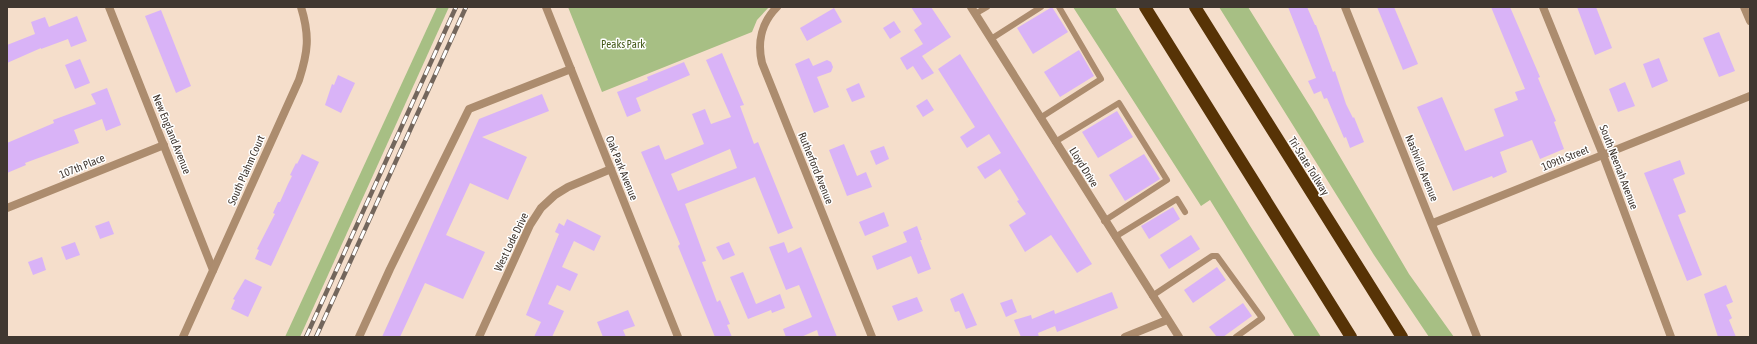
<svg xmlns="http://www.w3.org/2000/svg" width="1757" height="344" font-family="'Asap Condensed',sans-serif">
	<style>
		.green { fill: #a7bf84 }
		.building { fill: #d9b3f7; fill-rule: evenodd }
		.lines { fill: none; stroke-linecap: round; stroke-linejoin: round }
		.lane { stroke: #ac8c6e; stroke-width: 6 }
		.street { stroke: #ac8c6e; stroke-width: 8 }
		.highway { stroke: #573306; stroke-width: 12 }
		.rail-casing { stroke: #73665c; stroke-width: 4.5 }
		.rail { stroke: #fff; stroke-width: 3; stroke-dasharray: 9; stroke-linecap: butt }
		.labels { text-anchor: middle; stroke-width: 3; stroke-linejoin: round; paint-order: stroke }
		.park-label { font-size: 11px; fill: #455b1a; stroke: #fff }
		.street-label { font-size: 11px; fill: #403730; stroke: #fff }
	</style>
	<rect width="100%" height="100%" fill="#f5decb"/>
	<!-- green -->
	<g class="green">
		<path d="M437,7H449L300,337H285Z"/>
		<path d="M568,7H769L757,20L752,32L602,92Z"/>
		<path d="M1073,7H1115L1250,226L1321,337H1295L1210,200L1201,206Z"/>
		<path d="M1219,7H1248L1313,111L1409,274L1454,337H1429L1374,255Z"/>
	</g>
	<!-- building -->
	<g class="building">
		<path d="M911,7H931L951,37L922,56L934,73L922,80L913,66L907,70L900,58L923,44L914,30L922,24Z"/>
		<path d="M1052,7L1068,32L1033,54L1017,28Z"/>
		<path d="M1288,7H1307L1315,25H1316L1333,72L1335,71L1346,104L1353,118L1354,117L1364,142L1350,148L1346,137L1344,138L1327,98L1324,99L1321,91L1314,94L1308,81L1316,78Z"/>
		<path d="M1377,7H1394L1418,64L1403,70Z"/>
		<path d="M1491,7H1510L1540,77L1538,78L1556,121L1554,122L1564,149L1540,159L1532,140L1500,152L1507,172L1493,178L1492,176L1453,191L1417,107L1442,97L1465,151L1504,136L1494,109L1518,100L1515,92L1525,89Z"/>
		<path d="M1577,7H1596L1612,48L1595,55Z"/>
		<path d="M834,8L842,22L807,41L800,28Z"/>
		<path d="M161,10L191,86L176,93L145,16Z"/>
		<path d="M77,16L87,41L71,47L68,39L41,49V48L7,63V45L35,34L31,22L45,17L49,27Z"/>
		<path d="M894,21L901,32L890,39L883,28Z"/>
		<path d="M1719,32L1735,71L1719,77L1703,38Z"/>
		<path d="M1079,50L1094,76L1060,97L1044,72Z"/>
		<path d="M722,53L744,105L740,106L754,144L758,142L793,228L778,234L755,177L685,204L706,261L702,262L717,302L720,300L730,324L727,325L732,337H715L678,246L680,244L641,152L659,145L665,160L704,144L692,114L705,109L711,124L731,117L706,60ZM730,149L737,168L678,191L671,174Z"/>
		<path d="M960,54L1092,264L1077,273L1051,235L1025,252L1009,225L1026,214L1017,201L1019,200L1000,169L985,179L977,167L1001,153L989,134L967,148L960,137L975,127L938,69Z"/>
		<path d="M809,58L813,66L827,60L831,62L833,67L831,72L817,77L829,107L814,113L795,64Z"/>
		<path d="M1659,58L1668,81L1652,88L1643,64Z"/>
		<path d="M80,59L90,83L75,89L65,65Z"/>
		<path d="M684,62L690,75L636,98L641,111L627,117L617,92L648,80L647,77Z"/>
		<path d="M338,75L355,83L341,113L325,105L332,84L334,85Z"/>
		<path d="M1625,82L1635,106L1618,112L1609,89Z"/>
		<path d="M859,83L865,97L852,102L846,89Z"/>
		<path d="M107,88L121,125L106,131L102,119L74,130L79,143L25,163L26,165L7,173V143L54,123L53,120L96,104L91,94Z"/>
		<path d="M542,94L549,111L482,137L527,157L508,200L470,183L446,235L485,252L463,299L425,283L400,337H382L479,119Z"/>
		<path d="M927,99L934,110L923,117L916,106Z"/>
		<path d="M1117,111L1133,137L1098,158L1082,132Z"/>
		<path d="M844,144L857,176L866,172L872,187L847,196L829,150Z"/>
		<path d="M884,146L889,159L876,165L870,151Z"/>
		<path d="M302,154L319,162L271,266L255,259L259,250L257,249L275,214L273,213L278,202H280L288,184L292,176L290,175L296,163L297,164Z"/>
		<path d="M1144,154L1160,179L1125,201L1109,175Z"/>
		<path d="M1680,160L1685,174L1673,179L1686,212L1678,215L1702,275L1687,281L1644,173Z"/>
		<path d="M1173,207L1180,219L1149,239L1141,226Z"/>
		<path d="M884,212L889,226L865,236L859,222Z"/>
		<path d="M567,219L601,236L594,251L574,241L562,267L578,274L570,291L557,285L548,304L564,311L552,337H534L541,322L526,315L559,234L555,232L559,223L564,226Z"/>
		<path d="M109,221L114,234L100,239L95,226Z"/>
		<path d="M917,226L922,240H920L931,269L918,274L911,256L877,270L872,256L907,242L903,232Z"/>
		<path d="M1191,235L1200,249L1169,269L1160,255Z"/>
		<path d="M75,242L80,255L66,260L61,247Z"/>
		<path d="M729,242L735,255L723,260L716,247Z"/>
		<path d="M784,242L788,253L801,247L837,337H819L817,330L801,337H786L783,329L812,317L799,285L786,290L769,247Z"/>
		<path d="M42,257L46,270L33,275L28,262Z"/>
		<path d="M1217,267L1226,280L1193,303L1184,290Z"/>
		<path d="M743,272L756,304L780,294L785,308L772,313L771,310L748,319L730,277Z"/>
		<path d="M245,279L262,287L248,317L231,309L235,300L233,299Z"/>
		<path d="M1726,285L1733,302L1726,305L1732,318L1729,320L1736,337H1718L1704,294Z"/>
		<path d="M1112,292L1118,308L1057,332L1055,326L1038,333L1039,337H1021L1014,320L1031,315L1032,319L1054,310L1055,314Z"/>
		<path d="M963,293L977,325L966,329L959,311L955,312L950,299Z"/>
		<path d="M917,297L923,311L898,321L892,306Z"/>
		<path d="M1012,299L1017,312L1006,317L1000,303Z"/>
		<path d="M1243,303L1252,316L1223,337H1217L1209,327Z"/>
		<path d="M628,310L635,326L623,330L626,337H603L597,322Z"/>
	</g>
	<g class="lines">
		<!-- lane -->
		<g class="lane">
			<path d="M975,14L987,7"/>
			<path d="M991,39L1041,7"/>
			<path d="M1040,118L1101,79L1059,7"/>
			<path d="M1055,142L1119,103L1167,180L1104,221"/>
			<path d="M1115,237L1177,199L1185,212"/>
			<path d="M1152,296L1212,256H1217L1262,318L1236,337"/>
		</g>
		<!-- street -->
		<g class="street">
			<path d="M109,7L213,270"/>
			<path d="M546,7L678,337"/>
			<path d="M777,7C762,22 757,42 762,63L872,337"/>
			<path d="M971,7L1179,337"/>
			<path d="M1345,7L1477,337"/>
			<path d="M1543,7L1603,155L1671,337"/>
			<path d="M1744,7L1750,21"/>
			<path d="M7,208L164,145"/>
			<path d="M1433,223L1750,96"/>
			<path d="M183,337L299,80C308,52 310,36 301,7"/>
			<path d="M359,337L390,269L469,109L571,69"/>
			<path d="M479,337L530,225L541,208L555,195L568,187L611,169"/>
			<path d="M1125,337L1167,320"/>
		</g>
		<!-- highway -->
		<g class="highway">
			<path d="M1145,7L1351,337"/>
			<path d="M1195,7L1402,337"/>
		</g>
		<defs>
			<g id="rail">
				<path d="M306,337L456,7"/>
				<path d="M316,337L466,7"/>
			</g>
		</defs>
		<!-- rail casing -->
		<use href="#rail" class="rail-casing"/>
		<!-- rail -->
		<use href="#rail" class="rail"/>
	</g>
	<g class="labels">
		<!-- park labels -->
		<g class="park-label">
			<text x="623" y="48">Peaks Park</text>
		</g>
		<!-- street labels -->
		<g class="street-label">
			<text transform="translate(172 134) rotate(68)" y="4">New England Avenue</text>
			<text transform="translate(1565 158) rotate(-22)" y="4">109th Street</text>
			<text transform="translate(82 166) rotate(-22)" y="4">107th Place</text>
			<text transform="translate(1309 166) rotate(58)" y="4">Tri-State Tollway</text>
			<text transform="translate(1084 167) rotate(58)" y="4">Lloyd Drive</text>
			<text transform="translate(1619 167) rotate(69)" y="4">South Neenah Avenue</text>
			<text transform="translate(622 168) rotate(68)" y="4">Oak Park Avenue</text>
			<text transform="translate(816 168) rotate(68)" y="4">Rutherford Avenue</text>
			<text transform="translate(1422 168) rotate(68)" y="4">Nashville Avenue</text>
			<text transform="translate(246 170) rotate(-66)" y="4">South Plahm Court</text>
			<text transform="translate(511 242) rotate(-64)" y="4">West Lode Drive</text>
		</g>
	</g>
	<!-- border -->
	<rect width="1757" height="344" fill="none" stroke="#403730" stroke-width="16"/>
</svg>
